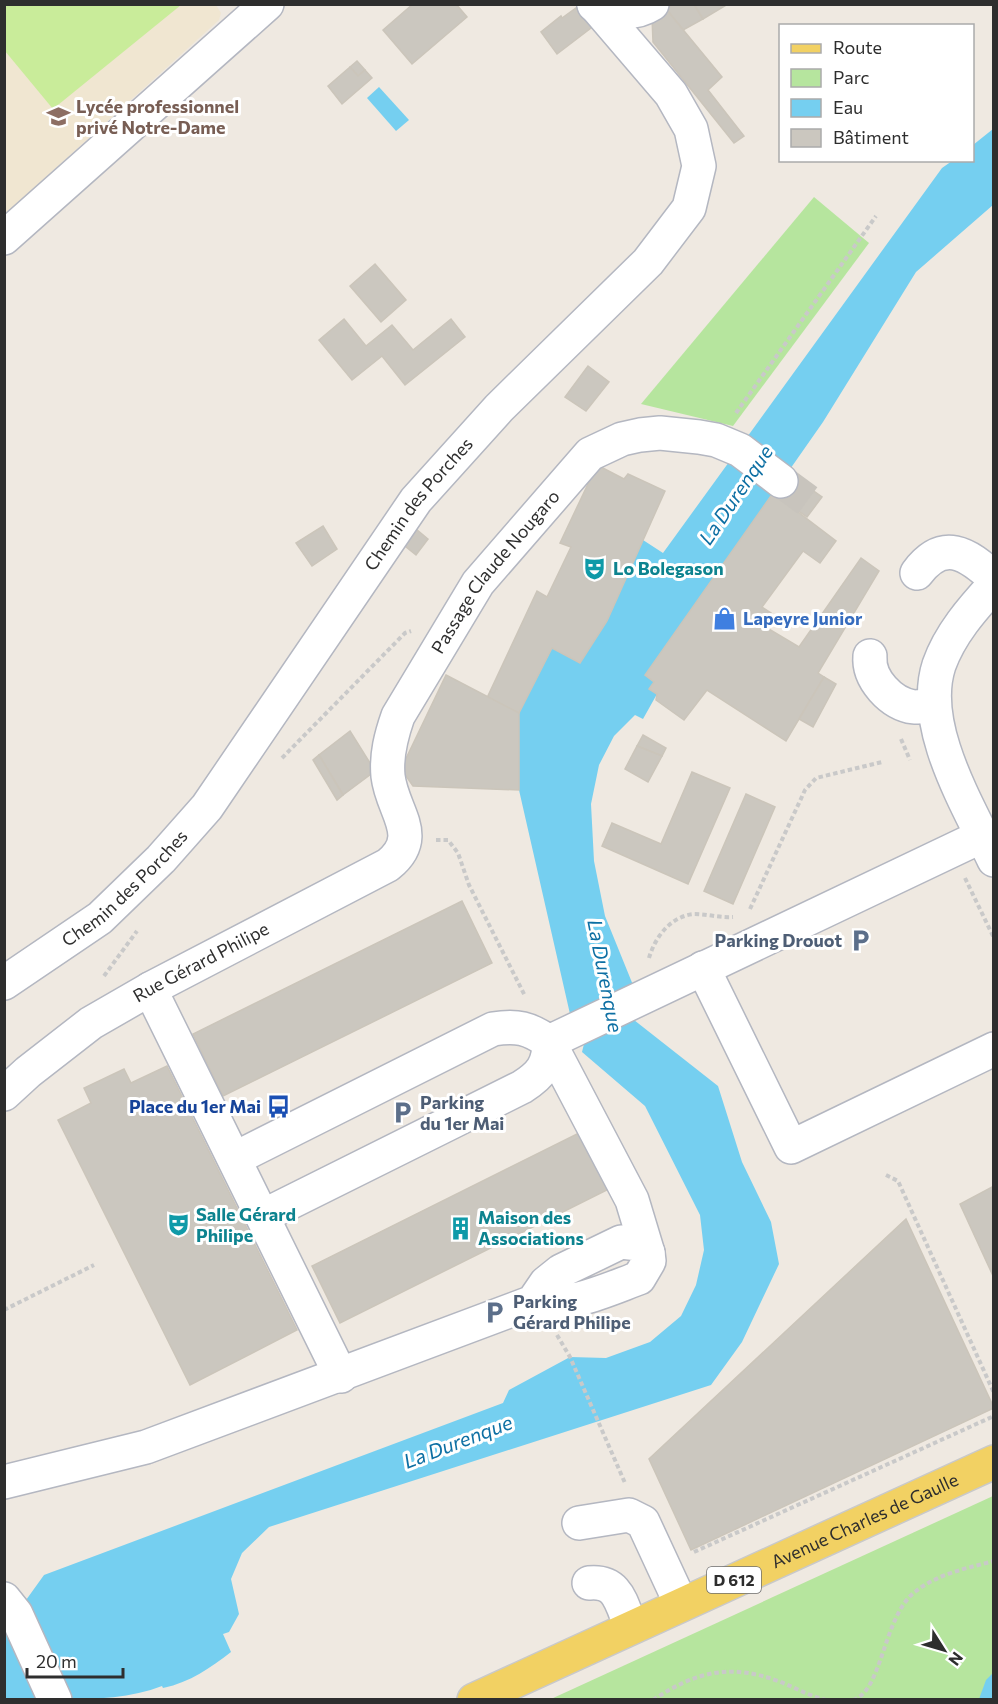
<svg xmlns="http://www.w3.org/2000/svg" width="998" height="1704" font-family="Commissioner,sans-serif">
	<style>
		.education { fill: #f0e6d1 }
		.green { fill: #b6e59e }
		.pitch { fill: #c9ec9a }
		.water { fill: #75cff0 }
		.building { fill: #cbc7bf; stroke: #cbc5ba; stroke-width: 1.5 }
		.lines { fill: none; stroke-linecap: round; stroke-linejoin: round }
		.minor-tunnel { stroke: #c8c4bd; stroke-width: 33; stroke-dasharray: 33 16; stroke-linecap: butt }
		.minor-casing { stroke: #b4b7c1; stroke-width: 36 }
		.major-casing { stroke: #c9c9c9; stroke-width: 36 }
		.path { stroke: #c9c9c9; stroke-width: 4; stroke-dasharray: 4.5 3; stroke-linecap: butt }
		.minor { stroke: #fff; stroke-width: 33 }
		.major { stroke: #f2d163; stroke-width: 33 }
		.labels { text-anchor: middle; stroke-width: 6; stroke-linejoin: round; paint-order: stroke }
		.shield { fill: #fff; stroke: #6d6d6d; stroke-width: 1.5 }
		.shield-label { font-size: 16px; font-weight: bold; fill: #2e2e2e }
		.education-label { font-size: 18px; font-weight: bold; fill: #785e54; stroke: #fff; text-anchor: start }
		.street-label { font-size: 18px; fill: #2e2e2e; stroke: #fff }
		.culture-label { font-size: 18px; font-weight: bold; fill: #0d838f; stroke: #fff; text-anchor: start }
		.shop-label { font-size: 18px; font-weight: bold; fill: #366cbe; stroke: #fff; text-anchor: start }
		.service-label { font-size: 18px; font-weight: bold; fill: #4e5e75; stroke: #fff; text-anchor: start }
		.transit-label { font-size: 18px; font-weight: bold; fill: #164399; stroke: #fff; text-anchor: end }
		.water-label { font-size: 20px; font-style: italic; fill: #0d6fa3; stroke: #fff }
	</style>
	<rect width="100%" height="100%" fill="#efe9e1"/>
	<!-- education -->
	<path class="education" d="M5,5H216L221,13L219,20L5,214Z"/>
	<!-- green -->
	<g class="green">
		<path d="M814,197L869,243L733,426L641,404Z"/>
		<path d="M993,1496V1699H551Z"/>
	</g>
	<!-- pitch -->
	<path class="pitch" d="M4,5L5,4L181,5L53,109L5,51Z"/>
	<!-- water -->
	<g class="water">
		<path d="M379,87L409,120L396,131L367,98Z"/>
		<path d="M993,129V205L916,272L823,422L646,675L654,682L649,689L657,694L643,719L635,715L614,736L599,765L591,804L594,861L605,916L633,985L634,1020L718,1086L742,1162L771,1222L779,1264L742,1342L711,1385L269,1527L242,1553L231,1579L239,1614L229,1632L223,1634L231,1652C210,1668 191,1682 163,1688L162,1686C116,1704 53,1699 5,1699L4,1624L16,1614L44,1575L503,1403L509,1390L570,1357L606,1358L650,1342L681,1316L696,1285L704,1250L700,1215L645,1106L582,1052L584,1044L570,1014L519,790V713L552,648L580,662L607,621L643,540L663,553L942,168L952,161L972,160L973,145Z"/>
		<path d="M993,1673V1699H979L986,1680Z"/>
	</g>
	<!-- building -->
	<g class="building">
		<path d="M413,4H456L467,17L412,64L383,30Z"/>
		<path d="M673,4H694L703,19L683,30L666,9Z"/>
		<path d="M694,4H728L703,19Z"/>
		<path d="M576,8L595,25L557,54L541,32L561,16L562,18Z"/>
		<path d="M666,9L722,77L708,90L744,136L734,143L653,42L652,17Z"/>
		<path d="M357,61L365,70L358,76L350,67Z"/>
		<path d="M350,67L358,76L365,70L372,78L342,104L328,86Z"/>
		<path d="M375,264L406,300L381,322L350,286Z"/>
		<path d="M344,319L366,346L392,325L413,350L451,319L465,337L405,385L382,356L352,380L319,340Z"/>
		<path d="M588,366L609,382L586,411L565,397Z"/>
		<path d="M597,465L624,479L628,474L665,491L607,621L580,663L552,648L519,713L487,698L537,591L547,597L571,547L560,543Z"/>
		<path d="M787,472L822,497L807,517L773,493Z"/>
		<path d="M773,493L836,541L820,563L803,551L762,607L771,613L762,625L799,647L861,558L879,571L818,673L824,677L786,741L707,690L684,720L656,700L657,694L649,689L654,682L645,675Z"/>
		<path d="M323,526L337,549L312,566L296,543Z"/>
		<path d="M416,529L428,539L416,555L405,546Z"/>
		<path d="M446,675L519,713V790L413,786L401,769Z"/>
		<path d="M824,677L836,684L813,727L799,719Z"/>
		<path d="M350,731L375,771L343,795L319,755Z"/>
		<path d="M643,735L666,748L662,756L637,746Z"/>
		<path d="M637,746L662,756L648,782L625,769Z"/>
		<path d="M319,755L343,795L337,800L313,760Z"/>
		<path d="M692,772L730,788L688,884L602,846L612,823L661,844Z"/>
		<path d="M746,794L775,807L733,904L704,891Z"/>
		<path d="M462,901L492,963L223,1096L193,1034Z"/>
		<path d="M167,1066L297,1330L190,1385L58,1120L91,1103L84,1088L124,1069L131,1083Z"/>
		<path d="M581,1132L609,1189L340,1323L312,1266Z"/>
		<path d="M994,1186V1278L960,1204Z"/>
		<path d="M906,1219L994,1408L691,1550L649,1459Z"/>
	</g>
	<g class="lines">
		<!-- minor-tunnel -->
		<path class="minor-tunnel" d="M781,481L815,506"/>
		<defs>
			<g id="minor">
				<path d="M594,5C614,12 633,16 652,4"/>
				<path d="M4,238L267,4"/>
				<path d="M917,573C943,538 967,553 994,578"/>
				<path d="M994,585C972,609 950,634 939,665C919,726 968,805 994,860"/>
				<path d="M870,656C868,679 891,704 914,707C920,707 927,706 934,706"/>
				<path d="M703,968L791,1147L994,1049"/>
				<path id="s1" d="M4,983L100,918L161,859L207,807L416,500L499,408L648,262L689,208L699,166L691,129L671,94L594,4"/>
				<path d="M150,989L341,1376"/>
				<path d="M549,1042L982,836"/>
				<path id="s2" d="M4,1094L28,1072L91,1023L150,989L388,865C424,836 392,812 388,776C386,755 391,736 398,716L478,583L590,454L622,439L640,435L660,433L699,437L716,440L740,450L781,481"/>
				<path d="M236,1158L493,1029C517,1025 529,1028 549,1042L632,1200L648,1253"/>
				<path d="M263,1216L522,1087C541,1075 549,1065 549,1042"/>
				<path d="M4,1482L146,1447L533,1302C571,1307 604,1291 639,1278L649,1261L648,1253L639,1244L621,1242L561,1271L546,1283L533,1302"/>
				<path d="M579,1523L629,1515L643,1522L681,1604"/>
				<path d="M589,1583C619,1580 621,1604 631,1627"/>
				<path d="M4,1599L16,1614L55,1700"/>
			</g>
			<g id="major">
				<path id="s3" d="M474,1700L994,1462"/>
			</g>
		</defs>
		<!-- minor casing -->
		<use href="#minor" class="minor-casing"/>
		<!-- major casing -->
		<use href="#major" class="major-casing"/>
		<!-- path -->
		<g class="path">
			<path d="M736,413L876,216"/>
			<path d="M901,739L910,760"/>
			<path d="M282,758L405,633L411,631"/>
			<path d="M436,840H448L458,853L469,885L525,996"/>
			<path d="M965,878L994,938"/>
			<path d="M750,909L805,790L816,778L882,762"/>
			<path d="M649,958C655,937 671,916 694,914C707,914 720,918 733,917"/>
			<path d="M104,976L137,931"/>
			<path d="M886,1175L898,1181L994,1393"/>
			<path d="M4,1310L94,1265"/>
			<path d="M557,1335L570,1357L625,1483"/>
			<path d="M694,1552L994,1416"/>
			<path d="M653,1700C695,1672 730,1663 778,1681C794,1687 809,1696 826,1700"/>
			<path d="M853,1700C883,1691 883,1615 916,1591C938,1574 967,1568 994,1561"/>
		</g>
		<!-- minor -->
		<use href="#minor" class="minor"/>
		<!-- major -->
		<use href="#major" class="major"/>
	</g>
	<!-- icons -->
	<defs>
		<symbol id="school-bare" viewBox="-9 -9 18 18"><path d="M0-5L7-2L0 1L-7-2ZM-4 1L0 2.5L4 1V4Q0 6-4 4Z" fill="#8d6e63" stroke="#fff" stroke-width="2.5" paint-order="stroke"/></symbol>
		<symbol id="theatre-bare" viewBox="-9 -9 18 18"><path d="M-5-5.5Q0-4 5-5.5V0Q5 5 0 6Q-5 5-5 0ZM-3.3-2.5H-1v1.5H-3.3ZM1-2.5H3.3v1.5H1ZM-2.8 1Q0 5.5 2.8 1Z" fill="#0f9aa8" stroke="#fff" stroke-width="2.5" paint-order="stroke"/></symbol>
		<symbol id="shop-bare" viewBox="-9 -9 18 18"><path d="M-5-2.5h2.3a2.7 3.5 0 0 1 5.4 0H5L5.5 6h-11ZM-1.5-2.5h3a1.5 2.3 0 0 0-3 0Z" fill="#3f7fe0" stroke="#fff" stroke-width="2.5" paint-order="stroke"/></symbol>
		<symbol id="parking-bare" viewBox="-9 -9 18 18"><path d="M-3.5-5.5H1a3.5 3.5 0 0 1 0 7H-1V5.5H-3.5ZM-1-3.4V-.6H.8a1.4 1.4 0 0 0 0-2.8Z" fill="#5c6f8a" stroke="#fff" stroke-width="2.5" paint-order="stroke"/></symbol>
		<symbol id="bus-bare" viewBox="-9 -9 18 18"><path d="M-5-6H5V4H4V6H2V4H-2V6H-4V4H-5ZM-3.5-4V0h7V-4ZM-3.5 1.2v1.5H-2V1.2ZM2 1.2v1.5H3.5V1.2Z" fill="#1a4fb4" stroke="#fff" stroke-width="2.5" paint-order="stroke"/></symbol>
		<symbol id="building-bare" viewBox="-9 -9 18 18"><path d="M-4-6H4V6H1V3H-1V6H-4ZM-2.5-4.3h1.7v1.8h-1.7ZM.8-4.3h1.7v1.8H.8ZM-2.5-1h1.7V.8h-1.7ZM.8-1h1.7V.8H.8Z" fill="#0f9aa8" stroke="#fff" stroke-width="2.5" paint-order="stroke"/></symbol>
	</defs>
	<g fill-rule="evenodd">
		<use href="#school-bare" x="42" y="100" width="33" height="33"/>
		<use href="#theatre-bare" x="578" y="552" width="33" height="33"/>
		<use href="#shop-bare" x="708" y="602" width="33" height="33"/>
		<use href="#parking-bare" x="844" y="924" width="33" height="33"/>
		<use href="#bus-bare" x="262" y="1090" width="33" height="33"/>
		<use href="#parking-bare" x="386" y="1096" width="33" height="33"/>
		<use href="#theatre-bare" x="162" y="1208" width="33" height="33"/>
		<use href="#building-bare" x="444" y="1212" width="33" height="33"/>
		<use href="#parking-bare" x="478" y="1296" width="33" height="33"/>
	</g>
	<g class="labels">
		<!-- shield labels -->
		<rect class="shield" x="707" y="1567" width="54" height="26" rx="4.5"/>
		<g class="shield-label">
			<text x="734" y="1586">D 612</text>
		</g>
		<!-- education labels -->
		<g class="education-label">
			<text x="76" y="113">Lycée professionnel<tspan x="76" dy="21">privé Notre-Dame</tspan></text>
		</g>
		<!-- street labels -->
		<g class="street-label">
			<text dy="6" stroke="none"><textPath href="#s1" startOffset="640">Chemin des Porches</textPath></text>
			<text dy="6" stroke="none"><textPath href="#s2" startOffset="782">Passage Claude Nougaro</textPath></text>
			<text dy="6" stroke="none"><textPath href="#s1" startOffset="154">Chemin des Porches</textPath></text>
			<text dy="6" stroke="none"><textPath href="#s2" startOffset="238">Rue Gérard Philipe</textPath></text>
			<text dy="6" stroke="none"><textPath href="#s3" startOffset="430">Avenue Charles de Gaulle</textPath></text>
		</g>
		<!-- culture labels -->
		<g class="culture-label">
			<text x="613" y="575">Lo Bolegason</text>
			<text x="196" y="1221">Salle Gérard<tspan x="196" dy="21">Philipe</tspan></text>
			<text x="478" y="1224">Maison des<tspan x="478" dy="21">Associations</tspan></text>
		</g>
		<!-- shop labels -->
		<g class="shop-label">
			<text x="743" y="625">Lapeyre Junior</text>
		</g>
		<!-- service labels -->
		<g class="service-label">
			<text x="842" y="947" text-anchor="end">Parking Drouot</text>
			<text x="420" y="1109">Parking<tspan x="420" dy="21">du 1er Mai</tspan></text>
			<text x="513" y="1308">Parking<tspan x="513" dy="21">Gérard Philipe</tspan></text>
		</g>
		<!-- transit labels -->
		<g class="transit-label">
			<text x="261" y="1113">Place du 1er Mai</text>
		</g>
		<!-- water labels -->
		<g class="water-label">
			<text transform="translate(736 495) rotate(-56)" y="7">La Durenque</text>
			<text transform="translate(605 976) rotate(79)" y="7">La Durenque</text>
			<text transform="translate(458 1442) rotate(-21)" y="7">La Durenque</text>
		</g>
	</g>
	<!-- border -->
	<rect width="998" height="1704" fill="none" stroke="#2e2e2e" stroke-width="12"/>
	<!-- legend -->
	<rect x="779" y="24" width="195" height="138" fill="#ffffff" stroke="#ababab" stroke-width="1.5"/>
	<rect x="791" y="44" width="30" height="9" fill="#f2d163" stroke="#ababab" stroke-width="1.5"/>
	<text x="833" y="54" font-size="18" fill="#2e2e2e">Route</text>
	<rect x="791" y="69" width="30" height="18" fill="#b6e59e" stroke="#ababab" stroke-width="1.5"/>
	<text x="833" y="84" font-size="18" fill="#2e2e2e">Parc</text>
	<rect x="791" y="99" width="30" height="18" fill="#75cff0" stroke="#ababab" stroke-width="1.5"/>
	<text x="833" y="114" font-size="18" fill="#2e2e2e">Eau</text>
	<rect x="791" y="129" width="30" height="18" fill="#cbc7bf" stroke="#ababab" stroke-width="1.5"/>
	<text x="833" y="144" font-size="18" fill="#2e2e2e">Bâtiment</text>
	<!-- north arrow -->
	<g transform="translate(944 1650) rotate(127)" stroke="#ffffff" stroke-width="4.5" paint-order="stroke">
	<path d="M0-4.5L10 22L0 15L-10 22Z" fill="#2e2e2e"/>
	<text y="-9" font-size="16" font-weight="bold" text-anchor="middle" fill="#2e2e2e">N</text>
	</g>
	<!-- scale -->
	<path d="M27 1668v9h96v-9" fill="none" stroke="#2e2e2e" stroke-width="3"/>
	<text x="36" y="1668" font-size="18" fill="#2e2e2e" stroke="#ffffff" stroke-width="4.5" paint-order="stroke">20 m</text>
</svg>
